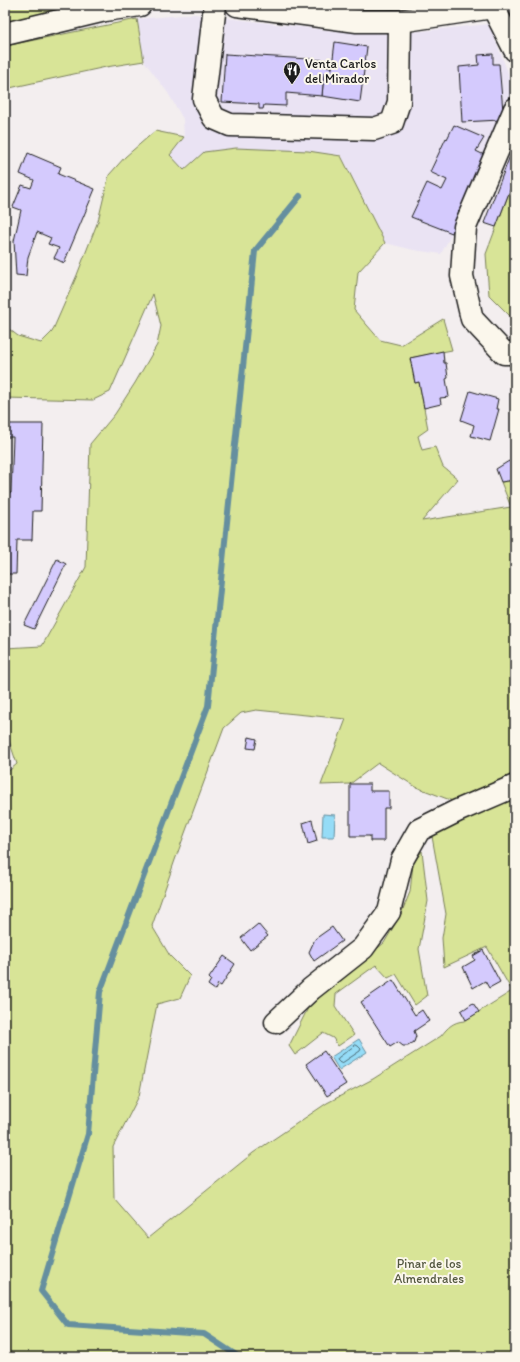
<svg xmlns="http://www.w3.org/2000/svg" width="520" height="1362" font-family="Itim,sans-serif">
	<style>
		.built { fill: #eae3f3 }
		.green { fill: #d8e497; stroke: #7a805a }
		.water { fill: #95dcf7; stroke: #658f9f }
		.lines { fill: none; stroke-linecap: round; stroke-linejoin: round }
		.shore { stroke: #4c6974; stroke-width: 1 }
		.stream { stroke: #658f9f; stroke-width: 6 }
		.building { fill: #d4cafd; stroke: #1c1c1c }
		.minor-casing { stroke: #1c1c1c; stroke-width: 25 }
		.major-casing { stroke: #1c1c1c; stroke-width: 25 }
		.minor { stroke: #fbf7ec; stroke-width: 22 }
		.major { stroke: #fbf7ec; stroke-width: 22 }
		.labels { text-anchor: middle; stroke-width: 4; stroke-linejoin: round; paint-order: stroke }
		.poi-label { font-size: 13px; fill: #1c1c1c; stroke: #fbf7ec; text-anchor: start }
		.park-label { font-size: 13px; fill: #545841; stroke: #fbf7ec }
	</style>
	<rect width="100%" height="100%" fill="#f3eeef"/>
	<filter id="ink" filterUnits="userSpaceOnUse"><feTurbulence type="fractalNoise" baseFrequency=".025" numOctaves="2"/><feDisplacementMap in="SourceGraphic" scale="8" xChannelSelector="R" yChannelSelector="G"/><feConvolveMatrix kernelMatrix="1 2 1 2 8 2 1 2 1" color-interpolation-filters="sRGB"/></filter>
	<g filter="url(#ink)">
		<!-- built -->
		<path class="built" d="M194,14L334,31L393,34L489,24L507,70L512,90L500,120L484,155L452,233L441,254L414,250L385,243L341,155L204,152L184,170L170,155L184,137L183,119L168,93L144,61L137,19Z"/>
		<!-- green -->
		<g class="green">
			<path d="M5,5H80L5,22Z"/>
			<path d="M331,5H415L376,11Z"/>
			<path d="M137,19L144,61L106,67L5,89V46Z"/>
			<path d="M155,131L184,137L170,155L184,170L204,152L236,148L308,151L341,156L385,243L358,272L354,310L380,340L401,345L443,319L452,350L410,358L415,383L419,382L428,429L418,436L422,450L435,447L443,467L458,479L422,521L511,507L501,482L515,480V777L458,803L416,787L378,763L350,784L321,785L346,719L256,710L241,713L224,728L175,860L152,926L170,956L190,976L180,998L157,1004L139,1096L113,1147L114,1199L148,1238L253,1153L327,1103L373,1079L441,1036C448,1027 453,1022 464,1021L512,991L487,947L444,967L442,938L446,914L431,831L494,807L515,798V1357H5V774L17,764L5,729V648L42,646L86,567L90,444L115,414L135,383L157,345L161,326L153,294L110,392L93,400L5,398V326L18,336L41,343L52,332L77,275L98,221L109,175L125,157Z"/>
			<path d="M515,177V321L489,295L486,254Z"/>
			<path d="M422,851L428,901L419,949L427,996L415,1005L396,974L388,978L376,965L336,994L335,1006L354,1035L338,1046L333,1038L323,1033L295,1055L289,1046L308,1008L331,986L384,943L401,914L410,892L413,864Z"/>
		</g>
		<!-- water -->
		<g class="water">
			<path d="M323,814L335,815L334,837H322Z"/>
			<path d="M359,1039L367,1052L339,1070L331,1057Z"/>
		</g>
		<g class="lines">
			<!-- shore -->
			<path class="shore" d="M356,1045L358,1046L361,1049L360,1051L342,1063H340L337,1060L338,1058Z"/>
			<!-- stream -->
			<path class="stream" d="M239,1357L204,1334L68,1325L41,1291L88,1134L100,992L208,706L255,251L300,196"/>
		</g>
		<!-- building -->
		<g class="building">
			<path d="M335,42L367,47L360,102L322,96L324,73L331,74Z"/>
			<path d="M225,54L325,60V66L332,67L331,74L324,73L322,96L286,93V106L264,105L263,109H259V104L222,102Z"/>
			<path d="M493,54V64H499L503,111L500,120L462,122L459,67L479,65L478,55Z"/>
			<path d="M454,125L484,138L476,151L484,155L452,233L411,217L427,183L442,190L447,180L430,172L446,138L447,139Z"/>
			<path d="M515,143V177L496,227L484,223Z"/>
			<path d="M28,153L61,167L58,174L95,189L64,263L54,258L59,248L48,244L51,238L37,232L28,257L26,276L16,275L14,241L21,210L13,207L22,185L31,188L34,180L20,174Z"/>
			<path d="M443,351L444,363H446L448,378L446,379L449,397L440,398L441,404L424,408L419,382L415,383L410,358Z"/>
			<path d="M470,391L498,399L496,409H499L490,441L471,436L474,425L461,420Z"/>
			<path d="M5,424H43L41,511H33L32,540H17L16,574H5V493H11L13,437H5Z"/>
			<path d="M509,461L514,465L515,480L501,482L496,469Z"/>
			<path d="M57,559L66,564L34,629L24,625Z"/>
			<path d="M249,737L257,739L255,749L247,748Z"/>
			<path d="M350,784H370V791H389V808H384V841H370V836H350Z"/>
			<path d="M312,820L317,841L308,844L303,823Z"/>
			<path d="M258,924L268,936L250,950L241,938Z"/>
			<path d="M332,927L342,941L314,961L309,952L315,939Z"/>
			<path d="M483,950L500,982L489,988L485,981L473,988L463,967L475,960L473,956Z"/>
			<path d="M224,956L235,964L221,986L218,984L215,990L208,985L211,980L209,978Z"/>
			<path d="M393,980L415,1015L422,1010L429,1021L414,1031L416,1036L414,1042L408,1046H403L398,1042L390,1047L361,1002Z"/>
			<path d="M473,1003L479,1012L466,1020L461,1011Z"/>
			<path d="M324,1051L346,1084L327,1096L306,1064Z"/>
		</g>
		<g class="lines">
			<defs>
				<g id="minor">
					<path d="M215,5L204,99L214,118L230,125L374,129L392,123L399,102L400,21"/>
					<path d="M493,7L515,50"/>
					<path d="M515,109L465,227L462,276L472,319L504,353H515"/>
					<path d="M276,1022L311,989L363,948L389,912L402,860L419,830L457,811L515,786"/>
				</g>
				<g id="major">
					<path d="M237,5L357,21H400L493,7L497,5"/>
					<path d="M5,34L105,10L140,5"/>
				</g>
			</defs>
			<!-- minor casing -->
			<use href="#minor" class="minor-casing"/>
			<!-- major casing -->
			<use href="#major" class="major-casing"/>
			<!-- minor -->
			<use href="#minor" class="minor"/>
			<!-- major -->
			<use href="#major" class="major"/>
		</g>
	</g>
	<!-- icons -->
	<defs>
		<symbol id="restaurant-pin" viewBox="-11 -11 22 30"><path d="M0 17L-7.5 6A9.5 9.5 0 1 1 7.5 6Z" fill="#1c1c1c" stroke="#fbf7ec"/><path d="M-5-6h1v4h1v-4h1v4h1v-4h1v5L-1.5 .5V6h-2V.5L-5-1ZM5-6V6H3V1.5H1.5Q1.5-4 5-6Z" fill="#fff"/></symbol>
	</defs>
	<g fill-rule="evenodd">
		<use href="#restaurant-pin" x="282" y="60" width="20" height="27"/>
	</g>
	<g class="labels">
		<!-- poi labels -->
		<g class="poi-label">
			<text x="305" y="68">Venta Carlos<tspan x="305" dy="15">del Mirador</tspan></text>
		</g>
		<!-- park labels -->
		<g class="park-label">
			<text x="429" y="1268">Pinar de los<tspan x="429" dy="15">Almendrales</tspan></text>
		</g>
	</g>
	<!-- margin -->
	<rect width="520" height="1362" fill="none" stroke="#fbf7ec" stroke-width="20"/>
	<rect x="10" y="10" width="500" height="1342" fill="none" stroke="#1c1c1c" stroke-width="1.5" filter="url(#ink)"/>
</svg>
